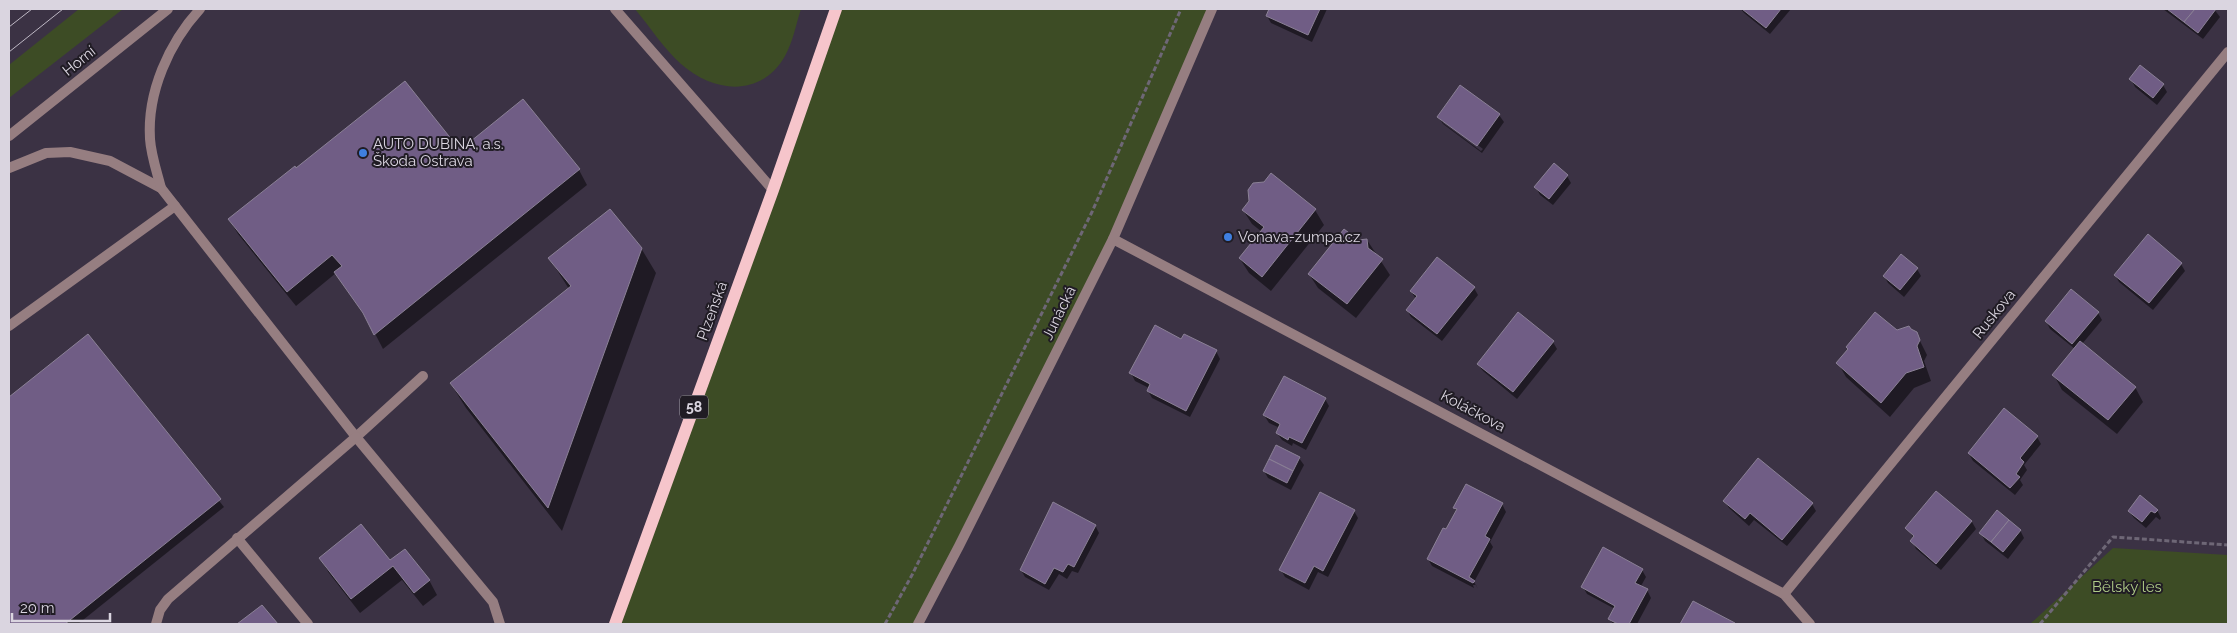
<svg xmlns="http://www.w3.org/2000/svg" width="2237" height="633" font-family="Raleway,sans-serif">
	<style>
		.green { fill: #3d4c25 }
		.shadow { fill: #0007; fill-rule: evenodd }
		.building { fill: #705d85; stroke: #8b8196 }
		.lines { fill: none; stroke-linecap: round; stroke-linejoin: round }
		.path { stroke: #6e6776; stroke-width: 3; stroke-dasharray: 5 2.5; stroke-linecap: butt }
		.service { stroke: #967e81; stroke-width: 10 }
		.minor { stroke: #967e81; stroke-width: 10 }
		.primary { stroke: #f6c5cb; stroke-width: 12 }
		.tram { stroke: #beb8c4; stroke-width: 1 }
		.shop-dot { fill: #3f7fe0; stroke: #201c24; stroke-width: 2 }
		.labels { text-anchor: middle; stroke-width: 4; stroke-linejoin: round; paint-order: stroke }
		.shield { fill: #201c24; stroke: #a29ea8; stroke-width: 1 }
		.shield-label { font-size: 14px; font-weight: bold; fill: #dad5e0 }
		.street-label { font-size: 15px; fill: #dad5e0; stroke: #201c24 }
		.poi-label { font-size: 15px; fill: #dad5e0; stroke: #201c24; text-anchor: start }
		.park-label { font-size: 15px; fill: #afcb87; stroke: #201c24 }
	</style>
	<rect width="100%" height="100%" fill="#3b3244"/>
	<!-- green -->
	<g class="green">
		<path d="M79,9H123L9,98V65Z"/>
		<path d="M635,9H801C796,24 793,42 785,56C761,98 714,93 681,64C664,49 650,27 635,9Z"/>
		<path d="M835,9H1212L1113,239L918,624H615Z"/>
		<path d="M2113,548L2228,555V624H2030Z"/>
	</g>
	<!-- shadow -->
	<g class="shadow">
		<path d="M1270,9H1327L1312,42L1271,23L1267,16Z"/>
		<path d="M1741,9H1791L1770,34L1744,13Z"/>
		<path d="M2163,9H2214L2220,17L2203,39Z"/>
		<path d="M2131,79L2163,85L2167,92L2157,105L2135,87Z"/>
		<path d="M1461,87L1499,115L1504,122L1482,153L1443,124L1439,117ZM1443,119L1483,149L1481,151L1443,123Z"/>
		<path d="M460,152L579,170L587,185L383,349L369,322L336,273L296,306L238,234L229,219L296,170Z"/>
		<path d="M1271,175L1315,210L1324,225L1271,291L1249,273L1240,259L1262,232L1252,224L1243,210Z"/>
		<path d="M1567,176L1571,183L1553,205L1540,195L1536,187Z"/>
		<path d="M1367,240L1390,275L1356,318L1318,288L1309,274L1358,241Z"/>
		<path d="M641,248L656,273L562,531L466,408L451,384L569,289L550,259Z"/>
		<path d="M2181,264L2185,271L2153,310L2119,282L2115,275Z"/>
		<path d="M1917,269L1921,276L1904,297L1888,283L1884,276Z"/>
		<path d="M1474,288L1478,295L1442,341L1411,317L1407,310L1416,299L1411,291Z"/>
		<path d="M2098,313L2102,320L2082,344L2135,387L2143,402L2117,434L2062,390L2054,375L2075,349L2050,329L2046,321Z"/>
		<path d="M1897,332L1916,333L1927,355L1924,361L1931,381L1914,388L1890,417L1846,377L1838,363Z"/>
		<path d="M87,336L224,507L78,624H9V399Z"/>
		<path d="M1182,341L1216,351L1220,359L1190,417L1152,398L1148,391L1149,388L1135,381L1131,373Z"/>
		<path d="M1553,342L1557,349L1517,399L1483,371L1478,364Z"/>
		<path d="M1325,399L1329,406L1306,450L1293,443L1292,446L1282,440L1277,433L1280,428L1269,423L1264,415Z"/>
		<path d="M2037,437L2041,444L2024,465L2027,470L2020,480L2023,485L2015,495L1973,461L1969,454Z"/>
		<path d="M1299,458L1304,465L1291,490L1268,478L1264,471Z"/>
		<path d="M1725,501L1812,504L1816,511L1787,546L1754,520L1749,526L1729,508Z"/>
		<path d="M1502,504L1506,512L1490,542L1493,547L1474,582L1478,589L1476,585H1473L1474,588L1432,566L1428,559L1457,512L1455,508Z"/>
		<path d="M2157,510L2161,518L2160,520L2156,517L2146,528L2134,518L2129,511Z"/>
		<path d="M1354,511L1358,518L1328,577L1318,572L1309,590L1285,577L1281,570Z"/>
		<path d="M1972,522L1976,529L1941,570L1916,549L1912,541L1914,538L1907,528Z"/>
		<path d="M1095,525L1099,533L1078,573L1072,571L1067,579L1059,574L1049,590L1025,577L1021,570Z"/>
		<path d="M2020,530L2024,538L2008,559L1985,541L1981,533Z"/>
		<path d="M320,558L390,562L429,580L437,595L423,606L402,580L360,613L329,573Z"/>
		<path d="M1642,570L1646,577L1641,586L1647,590L1651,598L1637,624H1613L1610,619L1615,609L1587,594L1583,587Z"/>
		<path d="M1693,602L1734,624H1682Z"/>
	</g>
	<!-- building -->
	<g class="building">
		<path d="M1269,9H1320L1308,35L1266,16Z"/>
		<path d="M1742,9H1781L1766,28Z"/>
		<path d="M2167,9H2195L2184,22Z"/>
		<path d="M2195,9H2216L2198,33L2184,22Z"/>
		<path d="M2140,65L2164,84L2153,98L2129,79Z"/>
		<path d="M405,81L460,150L523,99L580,169L374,335L363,313L334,272L342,266L332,255L287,292L228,219L295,166L296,168Z"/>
		<path d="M1460,85L1500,114L1477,146L1437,117Z"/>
		<path d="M1554,163L1568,175L1549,199L1534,187Z"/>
		<path d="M1271,173L1316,209L1262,277L1239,258L1264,227L1242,210L1249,201L1248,190L1253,183L1264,182Z"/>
		<path d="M610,209L642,248L548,508L450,383L571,286L548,258Z"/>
		<path d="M1344,229L1358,240L1367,239L1368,248L1383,259L1347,304L1308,274Z"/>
		<path d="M2148,234L2182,263L2149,303L2114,275Z"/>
		<path d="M1901,254L1918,268L1900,290L1883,276Z"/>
		<path d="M1437,257L1475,287L1437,334L1406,310L1417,296L1410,291Z"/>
		<path d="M2071,289L2099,312L2072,344L2045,321Z"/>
		<path d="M1518,312L1554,341L1513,392L1477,364Z"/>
		<path d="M1875,312L1897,330L1909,326L1911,329L1917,332L1920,340L1917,346L1924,367L1906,373L1881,403L1836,363L1848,349L1846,347Z"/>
		<path d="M1155,325L1181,339L1184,334L1217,350L1186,411L1147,391L1150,384L1129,373Z"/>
		<path d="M88,334L221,499L65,624H9V397Z"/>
		<path d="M2080,341L2136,387L2108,420L2052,375Z"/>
		<path d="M1284,376L1326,398L1302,443L1289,437L1288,440L1276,433L1280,424L1263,415Z"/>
		<path d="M2004,408L2038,436L2020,458L2024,462L2016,474L2020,477L2010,488L1968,453Z"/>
		<path d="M1276,445L1300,457L1293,471L1269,459Z"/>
		<path d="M1758,458L1813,503L1782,540L1750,513L1745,519L1723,501Z"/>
		<path d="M1269,459L1293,471L1287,483L1263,471Z"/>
		<path d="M1466,484L1503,503L1485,536L1490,539L1469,577L1475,581L1473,583L1427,559L1443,528L1446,529L1457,509L1453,508Z"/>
		<path d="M1936,491L1972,521L1936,564L1910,541L1914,536L1905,528Z"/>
		<path d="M1320,492L1355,510L1323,571L1314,566L1305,583L1279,570Z"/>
		<path d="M2140,495L2158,510L2155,513L2151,511L2142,522L2128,511Z"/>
		<path d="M1053,502L1096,525L1074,567L1068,564L1063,572L1054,568L1045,584L1020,570Z"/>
		<path d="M1997,510L2009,520L1991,542L1979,533Z"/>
		<path d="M2009,520L2021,530L2003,552L1991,542Z"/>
		<path d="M361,524L390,560L405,549L430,580L414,593L393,566L351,599L319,558Z"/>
		<path d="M1603,547L1643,569L1635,583L1648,589L1629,624H1618L1608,619L1615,606L1581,587Z"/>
		<path d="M1693,601L1735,623L1734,624H1680Z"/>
		<path d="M262,605L278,624H237Z"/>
	</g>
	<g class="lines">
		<!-- path -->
		<g class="path">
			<path d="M885,624L912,575L1092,212L1181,9"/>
			<path d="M2040,624L2113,537L2228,545"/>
		</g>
		<!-- service -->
		<g class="service">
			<path d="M9,326L175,206"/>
			<path d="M356,437L423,376"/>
			<path d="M237,538L308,624"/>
		</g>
		<!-- minor -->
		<g class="minor">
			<path d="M615,9L773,190"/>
			<path d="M9,136L168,9"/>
			<path d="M9,168L46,153L70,152L110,161L161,188L356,437L493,602L500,624"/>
			<path d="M161,188C157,172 151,155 150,139C147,92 169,43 200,9"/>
			<path d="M1113,239L1784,594L1810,624"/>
			<path d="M1784,594L2228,52"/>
			<path d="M156,624L160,610L168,599L356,437"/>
			<path d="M918,624L959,546L1113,239L1212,9"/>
		</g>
		<!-- primary -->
		<path class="primary" d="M615,624L773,190L836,9"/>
		<!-- tram -->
		<g class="tram">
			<path d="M9,27L32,9"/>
			<path d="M9,52L63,9"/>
		</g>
	</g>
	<!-- markers -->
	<g class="shop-dot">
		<circle cx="363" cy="153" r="5"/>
		<circle cx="1228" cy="237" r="5"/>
	</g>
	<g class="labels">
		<!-- shield labels -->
		<rect class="shield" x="680" y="395.5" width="28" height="23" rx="4"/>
		<g class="shield-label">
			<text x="694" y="412">58</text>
		</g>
		<!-- street labels -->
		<g class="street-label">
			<text transform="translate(79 61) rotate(-39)" y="5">Horní</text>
			<text transform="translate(712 311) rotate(-70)" y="5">Plzeňská</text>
			<text transform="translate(1059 313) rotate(-64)" y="5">Junácká</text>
			<text transform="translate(1994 314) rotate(-51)" y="5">Ruskova</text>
			<text transform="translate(1473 411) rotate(28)" y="5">Koláčkova</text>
		</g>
		<!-- poi labels -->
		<g class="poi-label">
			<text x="373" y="149">AUTO DUBINA, a.s.<tspan x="373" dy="17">Škoda Ostrava</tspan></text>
			<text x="1238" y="242">Vonava-zumpa.cz</text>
		</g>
		<!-- park labels -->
		<g class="park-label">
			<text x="2127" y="592">Bělský les</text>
		</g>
	</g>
	<!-- border -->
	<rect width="2237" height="633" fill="none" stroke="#dad5e0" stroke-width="20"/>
	<!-- scale -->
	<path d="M12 613v8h98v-8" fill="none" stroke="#dad5e0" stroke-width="2.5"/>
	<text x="20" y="613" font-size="15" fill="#dad5e0" stroke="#201c24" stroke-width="4" paint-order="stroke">20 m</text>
</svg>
